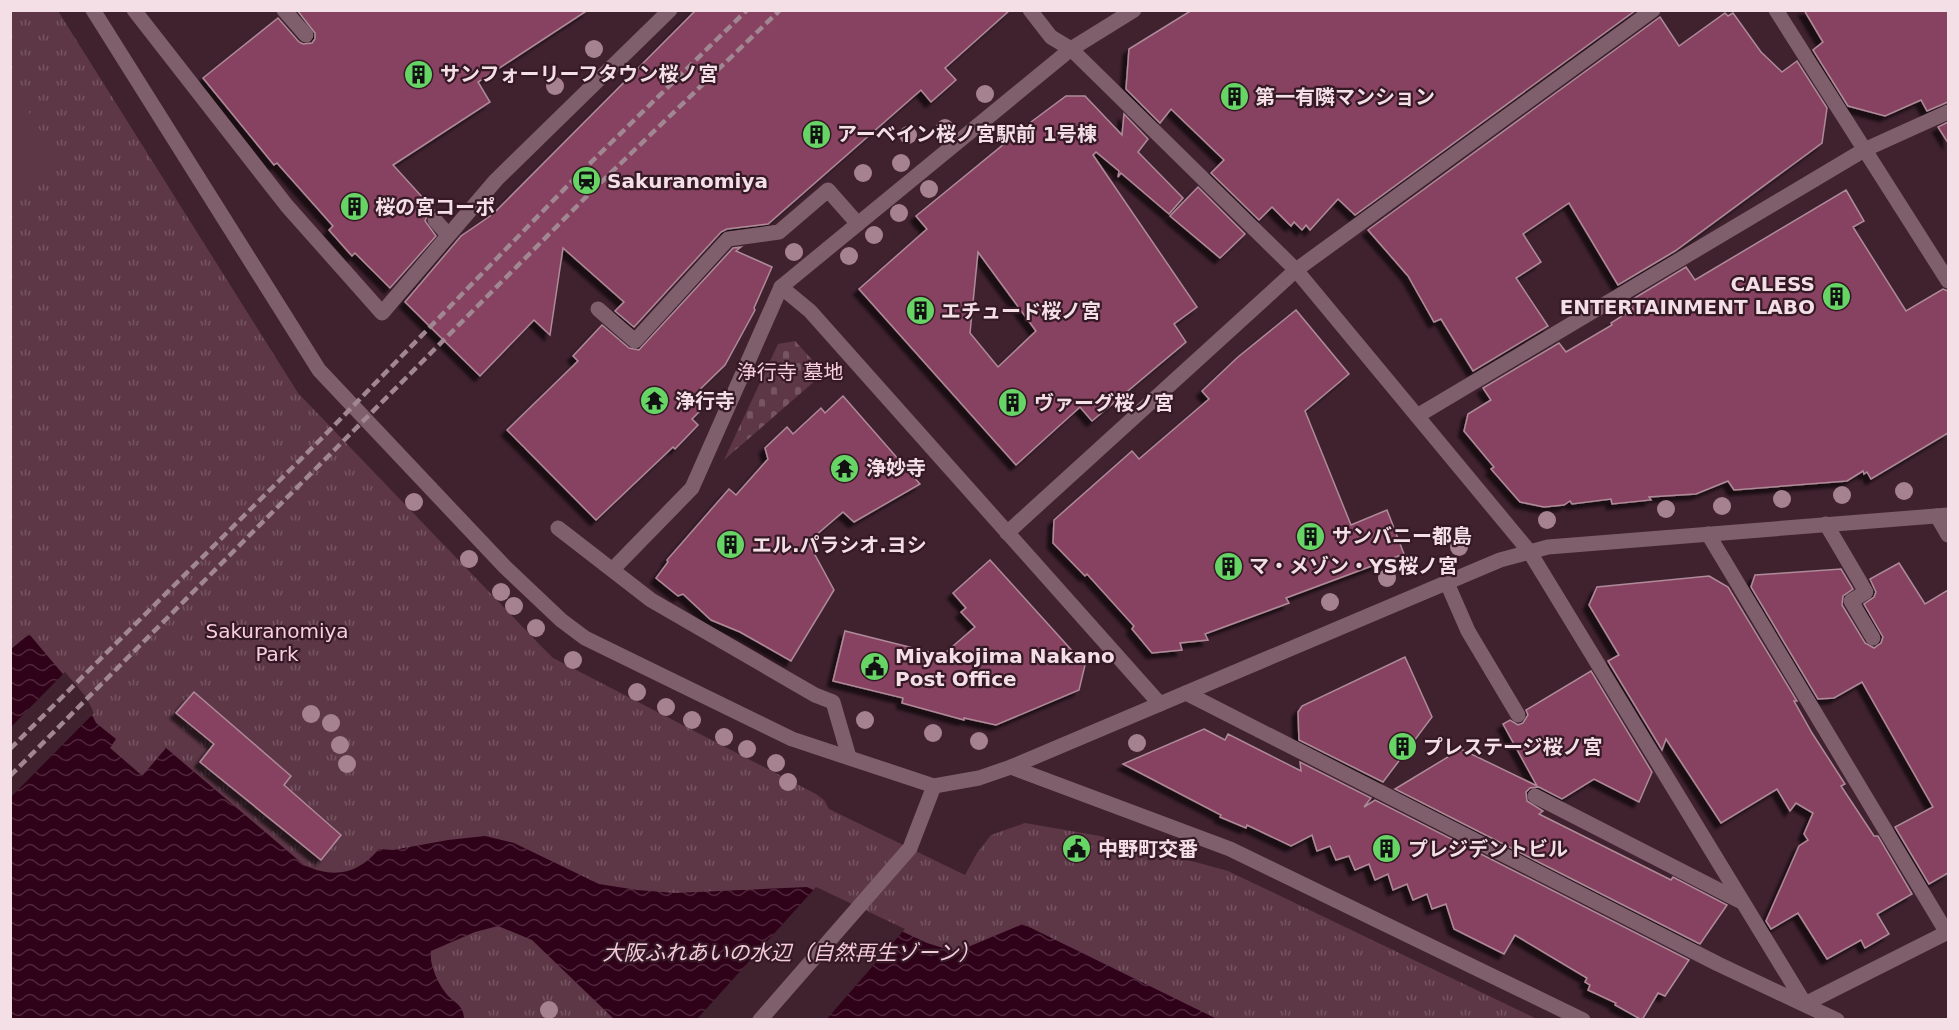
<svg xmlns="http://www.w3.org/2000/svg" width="1959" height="1030" font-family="'DejaVu Sans','Noto Sans JP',sans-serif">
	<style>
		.cemetery { fill: url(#cemetery-stones) }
		.park { fill: url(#park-tufts) }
		.garden { fill: #5e3747 }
		.water { fill: url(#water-waves) }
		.pier { fill: #40222f }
		.building { fill: #864261; stroke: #af8a98; stroke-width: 1.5; fill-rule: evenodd; filter: url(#shadow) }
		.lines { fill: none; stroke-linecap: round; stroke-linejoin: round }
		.service { stroke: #7f5f6c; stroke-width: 15 }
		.minor { stroke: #7f5f6c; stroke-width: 15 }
		.tertiary { stroke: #7f5f6c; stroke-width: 15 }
		.rail { stroke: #a08791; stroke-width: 4.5; stroke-dasharray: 9 4.5; stroke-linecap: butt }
		.tree { fill: #a6818f }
		.labels { text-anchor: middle; stroke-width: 4.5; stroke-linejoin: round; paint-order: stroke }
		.poi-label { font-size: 20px; font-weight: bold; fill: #f4dfe7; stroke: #351925; text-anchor: start }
		.park-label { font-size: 20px; fill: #f9cede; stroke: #351925 }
		.water-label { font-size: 21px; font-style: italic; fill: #f5cbda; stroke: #351925 }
	</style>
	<defs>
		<pattern id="cemetery-stones" width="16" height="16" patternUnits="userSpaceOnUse" patternTransform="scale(1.5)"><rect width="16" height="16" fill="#5e3747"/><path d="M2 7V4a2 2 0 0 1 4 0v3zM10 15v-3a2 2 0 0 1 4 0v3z" fill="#765462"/></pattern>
		<pattern id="park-tufts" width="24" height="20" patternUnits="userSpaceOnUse" patternTransform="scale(1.5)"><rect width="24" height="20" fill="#5e3747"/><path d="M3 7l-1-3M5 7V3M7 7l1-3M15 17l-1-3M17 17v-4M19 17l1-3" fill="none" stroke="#765462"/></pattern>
		<pattern id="water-waves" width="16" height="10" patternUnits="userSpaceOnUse" patternTransform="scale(1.5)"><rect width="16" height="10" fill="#30021a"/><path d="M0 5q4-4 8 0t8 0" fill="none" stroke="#4f263b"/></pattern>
		<filter id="shadow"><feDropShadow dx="-5.5" dy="5.5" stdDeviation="1.5" flood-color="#0009"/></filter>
	</defs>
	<rect width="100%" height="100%" fill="#40222f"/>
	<!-- cemetery -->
	<path class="cemetery" d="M795,341L824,373L724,460L778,344Z"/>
	<!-- park -->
	<path class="park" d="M11,11H58L298,393L538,643L553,658L816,794L824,800L829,809L965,875L977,853L991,835L1025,823L1100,836L1228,871L1537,1019H428L109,747L115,739L96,723L84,699L29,635L11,650Z"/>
	<!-- garden -->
	<path class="garden" d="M10,83L61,163L11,195H10Z"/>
	<!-- water -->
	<path class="water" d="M29,634L84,699L96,723L116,739L110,748L142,776L166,748L304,865C334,879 358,874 379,849L393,850L448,840L485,836L514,843L599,884L637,890L675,893L807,887L927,943L956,952L1023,924L1217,1019H614L532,940L498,926L475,932L431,951C429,963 437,982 445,992C453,1003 464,1004 464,1019H11L10,650Z"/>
	<!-- pier -->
	<g class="pier">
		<path d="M65,672L86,697L94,713L11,797V727Z"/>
		<path d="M816,887L905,929L826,1020L697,1019Z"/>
	</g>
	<!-- building -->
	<g class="building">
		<path d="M297,10H588L478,82L490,102L393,165L434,210L428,213L425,221L436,236L390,288L355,253L352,256L329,230L333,226L277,163L274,165L203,78L278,18L299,42L303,44L312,43L315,39V33Z"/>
		<path d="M696,10H1010L945,68L956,80L931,102L921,90L768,224L727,229L721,232L634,327L615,311L624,302L563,248L550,335L534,320L480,376L405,302L461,236L493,214Z"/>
		<path d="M1192,10H1636L1355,215L1338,199L1310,230L1306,225L1302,230L1294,222L1291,226L1272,207L1259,220L1211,173L1224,160L1171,109L1160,123L1126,89L1129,49Z"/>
		<path d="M1804,10H1948V102L1927,111L1921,100L1885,116L1848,106L1813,50L1823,42Z"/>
		<path d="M1725,13L1728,16L1733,13L1761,52L1782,72L1797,61L1827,108L1822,143L1675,251L1618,285L1569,203L1523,234L1541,262L1516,278L1548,326L1473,371L1441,319L1434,322L1408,276L1368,230L1660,17L1679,46Z"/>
		<path d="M1066,96H1085L1122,135L1124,114L1148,139L1138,152L1183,198L1169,214L1121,173L1118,177L1119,171L1096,152L1093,155L1197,307L1174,324L1186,342L1092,421L1080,407L1016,465L859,289L927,229L916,216L1031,122ZM978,252L1036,331L998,367L970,333Z"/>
		<path d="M1948,122V143L1938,127Z"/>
		<path d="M1198,187L1245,234L1220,258L1170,216Z"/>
		<path d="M1846,190L1864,221L1853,227L1906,311L1943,289L1948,291V433L1871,479L1867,472L1864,474L1863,471L1847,481L1734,490L1728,481L1696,494L1649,497L1651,500L1612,504L1611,499L1572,504L1570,501L1564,505L1544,507L1520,502L1491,469L1494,467L1464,431L1468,414L1491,400L1483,388L1559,343L1566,352L1612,325L1611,323L1633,309L1628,302L1686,267L1695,280Z"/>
		<path d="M741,247L736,251L772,267L754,308L755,310L725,365L692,397L703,408L692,419L698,425L675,449L673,447L596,520L507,430L578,361L573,356L602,325L629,348L639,350L733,248Z"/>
		<path d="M1296,310L1349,374L1305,411L1351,525L1387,510L1404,554L1286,598L1289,603L1205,634L1208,640L1180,643L1182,650L1152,653L1132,629L1134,626L1087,574L1085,576L1053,543L1054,520L1132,451L1139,459L1209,399L1202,391L1238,357Z"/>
		<path d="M843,396L920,484L854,522L843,512L808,542L834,590L791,661L740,632L711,620L683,594L678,596L656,578L668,562L667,560L729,489L736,495L768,459L765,448L787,427L793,434L821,408L825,413Z"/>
		<path d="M990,560L1085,665L1079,690L996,725L964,718V720L902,703L903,698L833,681L845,631L929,652L945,653L975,627L961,612L966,608L953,593Z"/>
		<path d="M1899,563L1925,604L1948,590V873L1929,884L1895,827L1933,807L1862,682L1834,698L1818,699L1751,587L1755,575L1841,569L1853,589L1843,596L1842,605L1865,643L1874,648L1881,643L1883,637L1864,604L1874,597L1876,592L1870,579Z"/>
		<path d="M1709,576L1728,587L1797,701H1794L1812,733L1845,784L1841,786L1874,836H1878L1912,894L1877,914L1889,934L1865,948L1861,940L1827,959L1798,913L1771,929L1766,921L1799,846L1808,840L1804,834L1813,813L1796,803L1790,811L1777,789L1721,823L1666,739L1662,750L1608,661L1619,655L1589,605L1597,587Z"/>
		<path d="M1405,657L1432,717L1383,782L1299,740L1298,712L1302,706Z"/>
		<path d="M1591,671L1652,772L1639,802L1594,779L1562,799L1539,787L1530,788L1526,792L1527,801L1543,811L1539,814L1671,880L1673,877L1727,905L1700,944L1395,789L1461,749L1537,786L1503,724L1510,720L1518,725L1523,723L1528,715L1526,710Z"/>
		<path d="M194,692L291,776L284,785L341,835L321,860L200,762L214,744L176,713Z"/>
		<path d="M1204,729L1225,740L1228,734L1301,771L1300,762L1371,798L1364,807L1375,800L1689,960L1665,996L1658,993L1642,1020L1615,1005L1616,1003L1588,990L1590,985L1585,982L1587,978L1515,935L1504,954L1454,929L1446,904L1432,909L1427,894L1413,900L1407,884L1393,890L1388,874L1375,880L1369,864L1355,870L1349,856L1336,860L1330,846L1317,851L1312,835L1291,846L1247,825L1246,828L1220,817L1221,815L1123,764Z"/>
	</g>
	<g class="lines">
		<!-- service -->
		<g class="service">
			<path d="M284,10L306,35"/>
			<path d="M435,220L448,235"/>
			<path d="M598,309L635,341L728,239L779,232L828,190L858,224"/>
			<path d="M1937,516L1948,535"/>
			<path d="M1826,524L1866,592L1851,601L1873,638"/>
			<path d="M1447,583L1468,631L1518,715"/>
			<path d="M1535,796L1742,902"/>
		</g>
		<!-- minor -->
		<g class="minor">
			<path d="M134,10L287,206L382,313L496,180L670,10"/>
			<path d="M1030,10L1051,37L1071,49"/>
			<path d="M1776,10L1948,281"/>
			<path d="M1417,416L1864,150L1948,112"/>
			<path d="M558,528L651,600L815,695L833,702L849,757"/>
			<path d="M1708,534L1947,933"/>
			<path d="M613,569L692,488L781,287"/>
			<path d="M1186,693L1718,964L1837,1020"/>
		</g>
		<!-- tertiary -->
		<g class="tertiary">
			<path d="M93,10L319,370L505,567L561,620L585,638L792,739L934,786L979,778L1011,767L1500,560L1548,547L1948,515"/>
			<path d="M1134,10L1071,49L781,287L810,311L1160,704"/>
			<path d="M1071,49L1296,270L1529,551L1805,1004L1948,932"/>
			<path d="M1007,533L1296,270L1653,10"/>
			<path d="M1011,767L1230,849L1583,1020"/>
			<path d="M760,1020L910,848L934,786"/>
		</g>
		<!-- rail -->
		<g class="rail">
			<path d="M10,749L320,440L579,174L747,10"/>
			<path d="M10,776L594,189L780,10"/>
		</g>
	</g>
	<!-- trees -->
	<g class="tree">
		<circle cx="594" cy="49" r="9"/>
		<circle cx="555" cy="86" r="9"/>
		<circle cx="985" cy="94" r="9"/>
		<circle cx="945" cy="128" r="9"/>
		<circle cx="908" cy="135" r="9"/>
		<circle cx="901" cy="163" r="9"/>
		<circle cx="863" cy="173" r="9"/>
		<circle cx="929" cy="189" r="9"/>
		<circle cx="899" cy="213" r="9"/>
		<circle cx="874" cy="235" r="9"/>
		<circle cx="794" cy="252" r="9"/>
		<circle cx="849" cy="256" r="9"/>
		<circle cx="1904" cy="491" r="9"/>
		<circle cx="1842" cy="495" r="9"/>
		<circle cx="1782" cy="499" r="9"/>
		<circle cx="414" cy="502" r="9"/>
		<circle cx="1722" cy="506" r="9"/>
		<circle cx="1666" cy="509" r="9"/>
		<circle cx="1547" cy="520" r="9"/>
		<circle cx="1459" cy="547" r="9"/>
		<circle cx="469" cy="559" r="9"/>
		<circle cx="1387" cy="578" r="9"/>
		<circle cx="501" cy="592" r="9"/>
		<circle cx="1330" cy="602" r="9"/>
		<circle cx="514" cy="606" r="9"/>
		<circle cx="536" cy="628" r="9"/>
		<circle cx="573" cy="660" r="9"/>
		<circle cx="637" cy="692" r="9"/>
		<circle cx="666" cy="707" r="9"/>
		<circle cx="311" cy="714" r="9"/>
		<circle cx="692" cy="720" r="9"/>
		<circle cx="865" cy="720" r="9"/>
		<circle cx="331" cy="723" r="9"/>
		<circle cx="933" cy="733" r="9"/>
		<circle cx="724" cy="737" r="9"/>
		<circle cx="979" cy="741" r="9"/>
		<circle cx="1137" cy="743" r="9"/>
		<circle cx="340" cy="745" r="9"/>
		<circle cx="747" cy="749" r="9"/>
		<circle cx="776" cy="763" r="9"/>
		<circle cx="347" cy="764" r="9"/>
		<circle cx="788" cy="782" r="9"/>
		<circle cx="549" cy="1010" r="9"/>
	</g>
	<!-- icons -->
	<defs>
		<symbol id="building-disc" viewBox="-11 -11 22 22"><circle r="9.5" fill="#67d466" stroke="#351925"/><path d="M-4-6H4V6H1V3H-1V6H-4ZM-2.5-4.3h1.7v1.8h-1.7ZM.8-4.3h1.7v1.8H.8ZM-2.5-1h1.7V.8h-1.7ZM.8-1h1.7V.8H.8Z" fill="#111"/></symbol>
		<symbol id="station-disc" viewBox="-11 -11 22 22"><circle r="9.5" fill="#67d466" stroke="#351925"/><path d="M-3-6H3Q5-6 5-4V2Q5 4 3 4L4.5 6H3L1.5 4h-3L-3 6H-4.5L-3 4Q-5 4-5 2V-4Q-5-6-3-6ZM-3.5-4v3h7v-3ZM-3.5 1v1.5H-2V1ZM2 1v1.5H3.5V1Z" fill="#111"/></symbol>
		<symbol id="temple-disc" viewBox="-11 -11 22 22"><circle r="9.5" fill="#67d466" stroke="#351925"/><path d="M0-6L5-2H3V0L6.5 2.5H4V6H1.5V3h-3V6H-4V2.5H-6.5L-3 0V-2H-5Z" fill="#111"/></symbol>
		<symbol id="civic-disc" viewBox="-11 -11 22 22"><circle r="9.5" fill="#67d466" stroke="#351925"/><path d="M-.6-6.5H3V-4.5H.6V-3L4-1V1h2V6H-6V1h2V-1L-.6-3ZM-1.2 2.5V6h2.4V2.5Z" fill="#111"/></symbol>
	</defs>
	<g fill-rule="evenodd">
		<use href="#building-disc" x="402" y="58" width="33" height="33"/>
		<use href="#building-disc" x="1218" y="80" width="33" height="33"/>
		<use href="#building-disc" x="800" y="118" width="33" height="33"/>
		<use href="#station-disc" x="570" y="164" width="33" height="33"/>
		<use href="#building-disc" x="338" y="190" width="33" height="33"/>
		<use href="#building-disc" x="1820" y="280" width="33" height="33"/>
		<use href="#building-disc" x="904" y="294" width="33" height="33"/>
		<use href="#temple-disc" x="638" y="384" width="33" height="33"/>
		<use href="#building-disc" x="996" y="386" width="33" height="33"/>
		<use href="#temple-disc" x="828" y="452" width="33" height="33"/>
		<use href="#building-disc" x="1294" y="520" width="33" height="33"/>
		<use href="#building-disc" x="714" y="528" width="33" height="33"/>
		<use href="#building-disc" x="1212" y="550" width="33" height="33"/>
		<use href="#civic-disc" x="858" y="650" width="33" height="33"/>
		<use href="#building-disc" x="1386" y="730" width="33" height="33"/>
		<use href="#civic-disc" x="1060" y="832" width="33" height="33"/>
		<use href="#building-disc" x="1370" y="832" width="33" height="33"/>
	</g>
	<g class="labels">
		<!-- poi labels -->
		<g class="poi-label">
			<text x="440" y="81">サンフォーリーフタウン桜ノ宮</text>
			<text x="1255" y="104">第一有隣マンション</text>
			<text x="837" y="141">アーベイン桜ノ宮駅前 1号棟</text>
			<text x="607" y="188">Sakuranomiya</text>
			<text x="375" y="214">桜の宮コーポ</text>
			<text x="1815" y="291" text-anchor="end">CALESS<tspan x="1815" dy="23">ENTERTAINMENT LABO</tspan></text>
			<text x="941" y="318">エチュード桜ノ宮</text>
			<text x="675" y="408">浄行寺</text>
			<text x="1034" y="410">ヴァーグ桜ノ宮</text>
			<text x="866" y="475">浄妙寺</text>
			<text x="1332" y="543">サンバニー都島</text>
			<text x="752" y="552">エル.パラシオ.ヨシ</text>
			<text x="1249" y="573">マ・メゾン・YS桜ノ宮</text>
			<text x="895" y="663">Miyakojima Nakano<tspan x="895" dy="23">Post Office</tspan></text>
			<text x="1423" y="754">プレステージ桜ノ宮</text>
			<text x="1098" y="856">中野町交番</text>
			<text x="1408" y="856">プレジデントビル</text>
		</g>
		<!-- park labels -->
		<g class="park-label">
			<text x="790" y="379">浄行寺 墓地</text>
			<text x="277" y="638">Sakuranomiya<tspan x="277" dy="23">Park</tspan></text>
		</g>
		<!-- water labels -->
		<g class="water-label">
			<text x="791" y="960">大阪ふれあいの水辺（自然再生ゾーン）</text>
		</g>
	</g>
	<!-- border -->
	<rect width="1959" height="1030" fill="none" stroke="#f4dfe7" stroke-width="24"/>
</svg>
